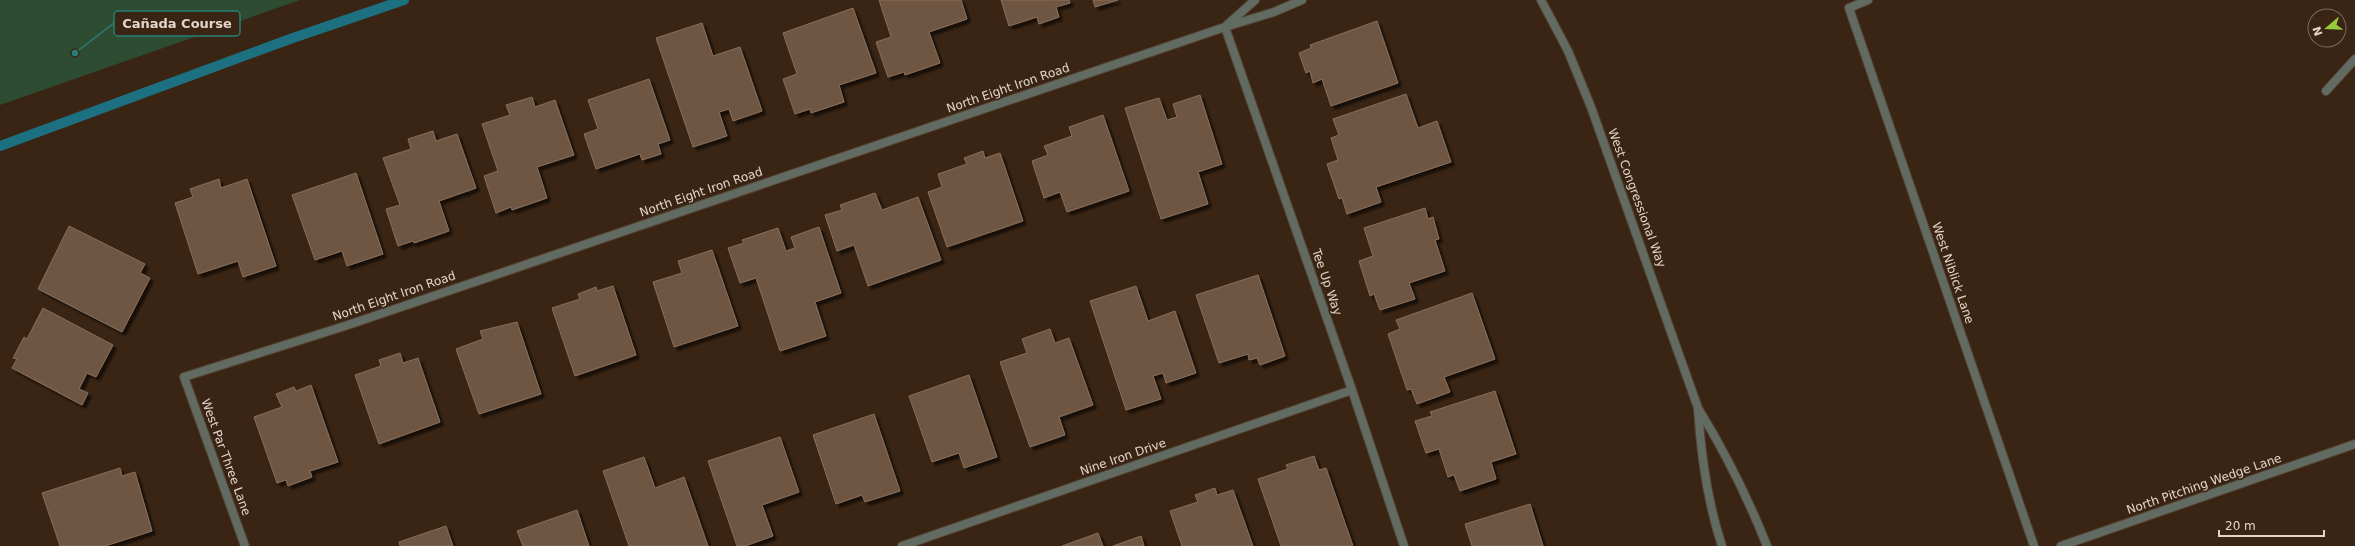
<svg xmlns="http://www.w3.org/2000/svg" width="2355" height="546" font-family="'DejaVu Sans',sans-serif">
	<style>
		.green { fill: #2d4c31 }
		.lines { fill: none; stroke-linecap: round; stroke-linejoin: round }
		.stream { stroke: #1d7080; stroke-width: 10 }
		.building { fill: #6e5643; stroke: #886f5b; filter: url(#shadow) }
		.minor-casing { stroke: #554131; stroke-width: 10 }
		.tertiary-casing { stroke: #554131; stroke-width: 10 }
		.minor { stroke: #616b61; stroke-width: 8 }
		.tertiary { stroke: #616b61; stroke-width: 8 }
		.labels { text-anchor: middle; stroke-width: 3.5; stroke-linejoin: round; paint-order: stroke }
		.street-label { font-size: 12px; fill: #e3d5cb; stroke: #3a2514 }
		.leader { fill: none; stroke: #248077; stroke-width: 1.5 }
		.callout-dot { fill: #248077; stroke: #3a2514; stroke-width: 1.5 }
		.callout { fill: #3a2514; stroke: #248077; stroke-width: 1.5 }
		.callout-label { font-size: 13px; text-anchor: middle; font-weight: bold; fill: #e3d5cb }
	</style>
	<defs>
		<filter id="shadow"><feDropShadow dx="3.5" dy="3.5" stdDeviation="1" flood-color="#0009"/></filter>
	</defs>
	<rect width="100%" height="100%" fill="#3a2514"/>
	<!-- green -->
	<path class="green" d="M0,0H300L0,105Z"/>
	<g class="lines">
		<!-- stream -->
		<path class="stream" d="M0,146L290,39L404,0"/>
	</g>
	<!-- building -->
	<g class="building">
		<path d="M879,0H961L967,19L929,32L940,63L905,75L904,72L888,77L876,42L891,37Z"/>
		<path d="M1001,0H1069L1070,3L1056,7L1059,17L1039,24L1037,17L1009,26Z"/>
		<path d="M1093,0H1118L1095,7Z"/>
		<path d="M853,8L876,73L839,85L844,102L811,113L810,109L795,114L783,79L797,74L783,33Z"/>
		<path d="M1377,21L1398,83L1331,106L1322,79L1313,83L1310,71L1306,73L1299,53L1311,48L1310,45Z"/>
		<path d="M702,23L713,56L740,47L762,111L733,121L729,109L719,112L727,136L693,147L656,38Z"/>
		<path d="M649,79L670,140L658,144L661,154L642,160L640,154L596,169L584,134L598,129L588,100Z"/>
		<path d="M1406,94L1418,128L1437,121L1451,162L1376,187L1381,202L1347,214L1342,198L1339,199L1327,164L1338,160L1331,138L1339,135L1333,119Z"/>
		<path d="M1200,95L1222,164L1198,172L1208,204L1161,219L1125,108L1159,98L1167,120L1177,117L1173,104Z"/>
		<path d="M532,97L535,107L555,100L574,155L537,167L547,198L512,210L511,207L496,213L484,176L498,171L482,124L510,115L506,105Z"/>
		<path d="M1103,115L1129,191L1067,212L1060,192L1044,198L1032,161L1048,155L1044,146L1072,136L1069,127Z"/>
		<path d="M433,131L436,141L457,134L476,188L439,201L449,231L414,243L413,241L398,246L386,209L400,205L383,158L411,149L408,139Z"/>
		<path d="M983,151L985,158L1000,153L1023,221L947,247L928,192L942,187L938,174L967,164L964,158Z"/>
		<path d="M356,173L383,254L347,266L342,251L315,260L292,195Z"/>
		<path d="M219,179L221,188L247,179L276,266L243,277L238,261L198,274L175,203L193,197L190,189Z"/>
		<path d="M875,193L882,210L918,197L941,260L868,286L854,245L837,251L825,215L842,210L840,205Z"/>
		<path d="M1425,208L1428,219L1433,217L1439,239L1435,240L1445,271L1409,283L1415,299L1380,310L1374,294L1370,296L1359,261L1373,256L1364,228Z"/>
		<path d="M69,226L145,264L140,273L150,278L122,332L38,289Z"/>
		<path d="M819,227L841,293L815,302L826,336L780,351L756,278L740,283L728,248L744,243L742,240L778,228L786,251L795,248L791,237Z"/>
		<path d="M712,250L738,326L674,347L653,282L682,273L678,261Z"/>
		<path d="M1258,275L1285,356L1260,365L1257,358L1249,360L1248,354L1219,363L1196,295Z"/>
		<path d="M613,286L636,355L575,376L552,308L580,299L578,294L596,287L597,291Z"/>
		<path d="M1136,286L1148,321L1175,311L1196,373L1166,383L1163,373L1153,376L1161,399L1126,410L1090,301Z"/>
		<path d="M1472,293L1495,359L1444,377L1450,392L1417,404L1411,389L1407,390L1388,334L1400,329L1396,320Z"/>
		<path d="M43,308L113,345L96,377L87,373L79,389L88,393L82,405L12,368L17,359L13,358L24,337L27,339Z"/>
		<path d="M517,322L541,394L479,414L456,349L483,339L480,331Z"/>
		<path d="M1050,329L1055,343L1069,338L1093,405L1059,417L1065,435L1030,447L1000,362L1027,353L1022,339Z"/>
		<path d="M400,353L403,363L418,358L440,422L379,444L355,375L381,366L379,360Z"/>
		<path d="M969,375L997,457L964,468L959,453L932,462L909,396Z"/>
		<path d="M311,385L338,462L310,471L312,477L288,486L286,480L277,483L254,417L282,407L276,394L294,387L296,391Z"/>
		<path d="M1495,391L1516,454L1491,462L1496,479L1460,491L1454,475L1448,477L1439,449L1426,453L1415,421L1432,416L1430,412Z"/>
		<path d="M874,414L900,491L865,502L862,495L836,504L813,435Z"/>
		<path d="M780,437L799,492L762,505L773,536L745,546H737L708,461Z"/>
		<path d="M1314,456L1319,470L1326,468L1353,546H1281L1258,479L1288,469L1286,465Z"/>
		<path d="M644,457L655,488L684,477L708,546H629L603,471Z"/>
		<path d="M120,468L122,476L135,472L152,531L105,546H60L42,493Z"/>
		<path d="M1215,488L1217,495L1233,490L1253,546H1182L1170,511L1198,502L1195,495Z"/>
		<path d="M1530,504L1543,546H1472L1465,524Z"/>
		<path d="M577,510L589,546H523L517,531Z"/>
		<path d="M446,526L453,546H400L399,542Z"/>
		<path d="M1098,533L1103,546H1062Z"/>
		<path d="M1141,536L1144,546H1113Z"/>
	</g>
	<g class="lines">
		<defs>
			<g id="minor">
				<path d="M1868,0L1849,8L2034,546"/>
				<path d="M1227,25L1255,0"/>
				<path d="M1225,27L1352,390L1404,546"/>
				<path d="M2326,91L2355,59"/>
				<path d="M245,546L184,377L348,325L1225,27L1274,12L1302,0"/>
				<path d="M902,546L1352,390"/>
				<path d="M2061,546L2355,444"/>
			</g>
			<g id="tertiary">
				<path d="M1541,0L1568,51L1591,107L1698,408C1725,452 1748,498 1767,546"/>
				<path d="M1698,409C1701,456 1707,501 1722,546"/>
			</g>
		</defs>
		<!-- minor casing -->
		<use href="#minor" class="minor-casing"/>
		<!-- tertiary casing -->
		<use href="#tertiary" class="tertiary-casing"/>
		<!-- minor -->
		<use href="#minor" class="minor"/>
		<!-- tertiary -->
		<use href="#tertiary" class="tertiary"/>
	</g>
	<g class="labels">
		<!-- street labels -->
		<g class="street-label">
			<text transform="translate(1008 88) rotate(-19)" y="4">North Eight Iron Road</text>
			<text transform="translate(701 192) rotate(-19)" y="4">North Eight Iron Road</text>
			<text transform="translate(1637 198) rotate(70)" y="4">West Congressional Way</text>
			<text transform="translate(1953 273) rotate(71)" y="4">West Niblick Lane</text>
			<text transform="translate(1327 282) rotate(71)" y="4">Tee Up Way</text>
			<text transform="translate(394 296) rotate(-19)" y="4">North Eight Iron Road</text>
			<text transform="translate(226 457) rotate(70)" y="4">West Par Three Lane</text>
			<text transform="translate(1123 457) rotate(-19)" y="4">Nine Iron Drive</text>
			<text transform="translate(2204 484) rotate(-19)" y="4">North Pitching Wedge Lane</text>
		</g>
	</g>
	<!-- callouts -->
	<path class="leader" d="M75 53L114 23"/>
	<circle class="callout-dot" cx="75" cy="53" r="4"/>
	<rect class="callout" x="114" y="11" width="126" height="25" rx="4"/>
	<g class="callout-label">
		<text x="177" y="28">Cañada Course</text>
	</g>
	<!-- north arrow -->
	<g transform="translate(2327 28) rotate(251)"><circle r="19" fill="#3a2514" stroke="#7e6b5d"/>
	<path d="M0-3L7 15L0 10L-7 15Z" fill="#94cc3b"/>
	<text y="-6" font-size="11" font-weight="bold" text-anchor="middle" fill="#e3d5cb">N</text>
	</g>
	<!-- scale -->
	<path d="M2219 530v6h105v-6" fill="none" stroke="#e3d5cb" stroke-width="2"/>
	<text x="2225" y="530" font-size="12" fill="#e3d5cb" stroke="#3a2514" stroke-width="3" paint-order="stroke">20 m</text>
</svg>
